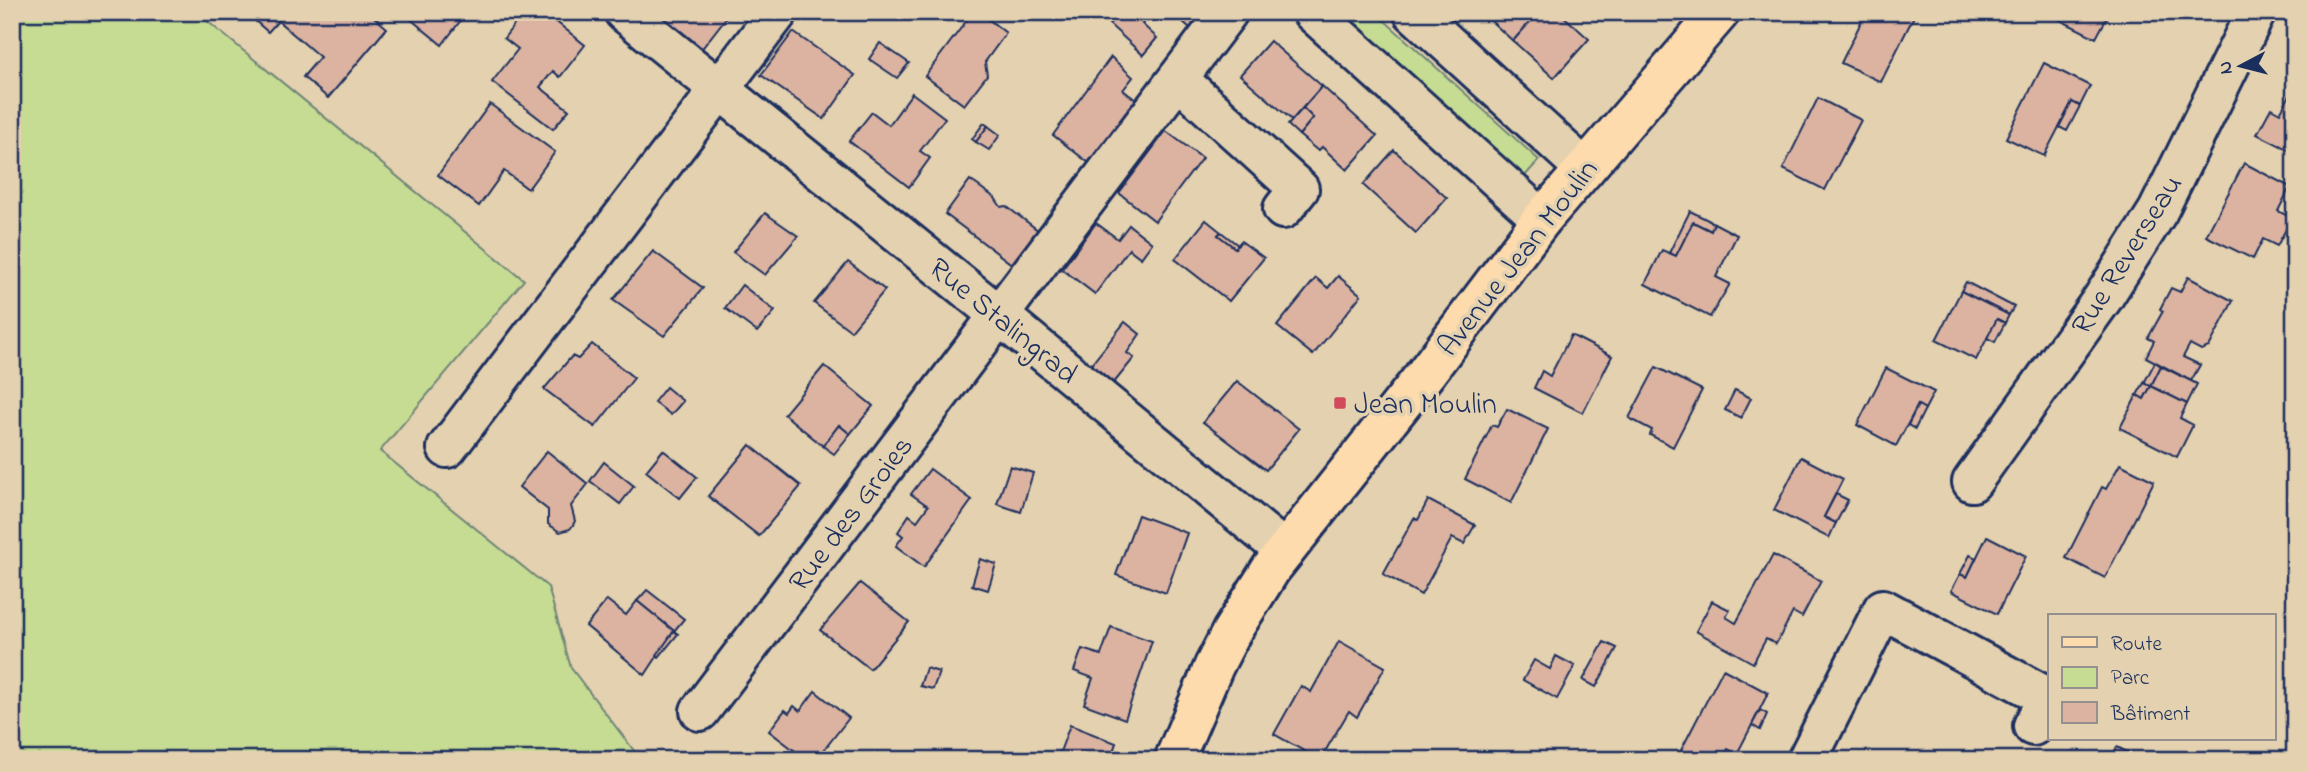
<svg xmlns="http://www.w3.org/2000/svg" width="2307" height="772" font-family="'Indie Flower',sans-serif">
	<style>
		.green { fill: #c6dc92; stroke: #708678; stroke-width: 2 }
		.building { fill: #dcb3a0; stroke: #1b2f5e; stroke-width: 2 }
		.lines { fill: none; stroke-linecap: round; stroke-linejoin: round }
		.minor-casing { stroke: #1b2f5e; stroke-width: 44 }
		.major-casing { stroke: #1b2f5e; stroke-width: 44 }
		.minor { stroke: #e4d1af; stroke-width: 38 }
		.major { stroke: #fedbac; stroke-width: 38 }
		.poi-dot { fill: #d1495b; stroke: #e4d1af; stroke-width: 2.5 }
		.labels { text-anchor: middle; stroke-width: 7; stroke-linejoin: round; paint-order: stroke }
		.street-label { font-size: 30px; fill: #1b2f5e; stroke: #e4d1af }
		.poi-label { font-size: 30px; fill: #1b2f5e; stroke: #e4d1af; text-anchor: start }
	</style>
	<rect width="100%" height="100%" fill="#e4d1af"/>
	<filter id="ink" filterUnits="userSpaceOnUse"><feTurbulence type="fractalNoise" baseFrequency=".0143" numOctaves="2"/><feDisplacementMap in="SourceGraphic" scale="14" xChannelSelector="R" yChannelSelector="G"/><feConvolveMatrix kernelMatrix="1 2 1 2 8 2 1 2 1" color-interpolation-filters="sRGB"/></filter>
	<g filter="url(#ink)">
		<!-- green -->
		<g class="green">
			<path d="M12,12H196L524,280L380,451L548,587L571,668L635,752L629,760H12Z"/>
			<path d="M1341,12H1375L1539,160L1524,177Z"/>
		</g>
		<!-- building -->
		<g class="building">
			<path d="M245,12H368L387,28L328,98L303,77L320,57L278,21L268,32Z"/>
			<path d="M402,12H467L442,45Z"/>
			<path d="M524,12H544L585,45L560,77L553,71L540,87L569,110L553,129L492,82L518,49L504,38Z"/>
			<path d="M652,12H724L728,15L700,51L679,33L673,25L671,28Z"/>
			<path d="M973,12H979L1006,33L985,62L987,75L964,105L925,76Z"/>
			<path d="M1120,12H1152L1142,24L1157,38L1143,55L1109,24Z"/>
			<path d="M1172,12H1202L1190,28Z"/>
			<path d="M1481,12H1539L1513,41Z"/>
			<path d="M1539,12H1559L1589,39L1554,78L1513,41Z"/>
			<path d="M1866,12H1916L1881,82L1841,63Z"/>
			<path d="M2057,12H2110L2096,38L2054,17Z"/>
			<path d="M793,32L855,75L824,119L761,75Z"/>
			<path d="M1270,41L1322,86L1292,120L1240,75Z"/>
			<path d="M880,43L909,63L897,78L869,59Z"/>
			<path d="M1111,57L1133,77L1123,90L1136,100L1089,163L1053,135Z"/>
			<path d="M2044,63L2090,86L2080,106L2072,102L2044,156L2006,138Z"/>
			<path d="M1322,86L1377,136L1347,170L1322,147L1318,151L1299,135L1313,118L1303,108Z"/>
			<path d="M2295,86V153L2257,134L2271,108L2280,113Z"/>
			<path d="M912,93L945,118L920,151L930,158L909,187L849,141L872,112L889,125Z"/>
			<path d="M1818,98L1861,120L1825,190L1783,169Z"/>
			<path d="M2072,102L2080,106L2067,131L2059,127Z"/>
			<path d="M490,104L555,152L528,189L504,171L479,206L438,175Z"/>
			<path d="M1303,108L1313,118L1299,135L1288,125Z"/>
			<path d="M984,123L988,126L976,142L972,139Z"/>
			<path d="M988,126L1000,135L989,150L976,142Z"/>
			<path d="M1166,131L1202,158L1155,221L1119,193Z"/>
			<path d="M1394,150L1447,198L1416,233L1363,185Z"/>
			<path d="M2244,163L2290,187L2278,211L2292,218L2277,246L2263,239L2253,259L2206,236Z"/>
			<path d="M970,180L995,198L1001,207L1006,206L1039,231L1013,265L945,214Z"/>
			<path d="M1690,211L1714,223L1711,231L1693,222L1676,256L1669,253Z"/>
			<path d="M765,213L798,236L765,275L733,252Z"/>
			<path d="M1206,220L1221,232L1218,235L1235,248L1241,241L1264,258L1229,301L1175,259Z"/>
			<path d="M1693,222L1711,231L1714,223L1737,235L1716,277L1730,284L1710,317L1645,284L1662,250L1676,256Z"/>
			<path d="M1096,223L1118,239L1129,225L1152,243L1141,258L1129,249L1095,294L1062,269Z"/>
			<path d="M1221,232L1238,245L1235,248L1218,235Z"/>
			<path d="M653,251L703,288L664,336L613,300Z"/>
			<path d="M848,262L885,290L851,331L814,303Z"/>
			<path d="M1338,276L1361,295L1313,355L1277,326L1316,278L1328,288Z"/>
			<path d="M2188,277L2233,301L2209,347L2201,350L2190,344L2183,357L2200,365L2191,381L2146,357L2154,341L2148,338L2163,311L2160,309L2171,288L2180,292Z"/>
			<path d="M1966,282L2014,307L2009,315L1961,291Z"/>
			<path d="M742,285L775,311L757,332L725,308Z"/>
			<path d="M1961,291L2009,315L2005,323L1997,319L1976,360L1936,340Z"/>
			<path d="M1997,319L2005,323L1995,342L1987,338Z"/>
			<path d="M1125,322L1140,334L1127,353L1134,358L1113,384L1090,366Z"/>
			<path d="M1571,335L1612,356L1583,413L1534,388L1542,371L1550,376Z"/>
			<path d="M592,344L634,378L595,427L544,389L572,356L578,359Z"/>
			<path d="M2155,362L2161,366L2151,386L2144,383Z"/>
			<path d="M824,366L873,406L850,434L839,425L823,446L784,414Z"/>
			<path d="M2161,366L2197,384L2187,404L2151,386Z"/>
			<path d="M1656,367L1702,390L1673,447L1650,435L1652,430L1629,418Z"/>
			<path d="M1886,368L1934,392L1925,409L1918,405L1896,446L1857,425Z"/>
			<path d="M1237,381L1299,429L1266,470L1203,422Z"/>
			<path d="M2144,383L2151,386L2144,399L2137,395Z"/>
			<path d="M2151,386L2187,404L2180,418L2193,425L2177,457L2120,428L2137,395L2144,399Z"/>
			<path d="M666,387L683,401L671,415L654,402Z"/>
			<path d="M1735,390L1751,398L1741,418L1725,410Z"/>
			<path d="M1918,405L1925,409L1915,429L1908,425Z"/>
			<path d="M1507,409L1548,429L1511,503L1465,479L1492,425L1497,427Z"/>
			<path d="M839,425L850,434L834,454L823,446Z"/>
			<path d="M750,445L801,486L759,536L708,496Z"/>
			<path d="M663,450L697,477L680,498L646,471Z"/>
			<path d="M547,451L588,484L571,506L575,521L573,525L570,529L560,532L548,524V510L519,487Z"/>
			<path d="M1801,457L1843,479L1824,517L1836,523L1829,538L1774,510Z"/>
			<path d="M604,462L634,486L620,504L590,481Z"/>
			<path d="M2120,464L2154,481L2105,578L2066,558L2102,487L2106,489Z"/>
			<path d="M1010,466L1033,473L1021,512L997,504Z"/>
			<path d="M930,469L972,500L924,567L896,546L903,536L898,532L909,515L917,521L928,506L911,494Z"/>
			<path d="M1836,494L1848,500L1836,523L1824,517Z"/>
			<path d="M1428,500L1475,525L1464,544L1452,538L1421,595L1383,574L1414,518L1418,520Z"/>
			<path d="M1138,515L1187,533L1166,593L1116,575Z"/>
			<path d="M1987,536L2026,556L1997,614L1951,591L1960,574L1967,577Z"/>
			<path d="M1773,555L1821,581L1802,617L1793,612L1776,644L1766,639L1753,663L1696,631L1712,601L1730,610L1726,617L1736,623Z"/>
			<path d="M1970,555L1976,558L1967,577L1960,574Z"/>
			<path d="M980,559L996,564L988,590L972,585Z"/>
			<path d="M860,583L909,622L870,669L820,630Z"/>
			<path d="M647,590L684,619L674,631L637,601Z"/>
			<path d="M607,600L626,615L637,601L674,631L645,675L586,626Z"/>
			<path d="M1111,627L1152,641L1125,719L1084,704L1093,678L1074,671L1082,649L1101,655Z"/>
			<path d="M674,631L678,634L659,657L657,655Z"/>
			<path d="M1339,641L1385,667L1357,717L1349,711L1320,760L1274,734L1301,686L1311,692Z"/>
			<path d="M1604,642L1617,648L1596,687L1583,680Z"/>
			<path d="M1556,656L1575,666L1557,699L1523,680L1534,660L1550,669Z"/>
			<path d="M926,668L939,672L933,689L920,686Z"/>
			<path d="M1723,669L1768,693L1752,725L1737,754L1728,749L1722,760H1676Z"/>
			<path d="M815,691L849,718L816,760H807L769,731L785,710L789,713L794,706L800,711Z"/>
			<path d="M1760,710L1767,714L1760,730L1752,725Z"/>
			<path d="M1070,725L1116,743L1110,760H1057Z"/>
			<path d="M2117,747L2143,760H2110Z"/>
		</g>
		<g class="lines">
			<defs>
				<g id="minor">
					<path d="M624,12L1000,316L1285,551"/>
					<path d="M1312,12L1542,219"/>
					<path d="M1413,12L1585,169"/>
					<path d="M1178,79L1299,189L1283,209"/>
					<path d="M447,448L778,12"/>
					<path d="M1972,482L2103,298L2158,211L2256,12"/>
					<path d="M700,711L1228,12"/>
					<path d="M1807,760L1883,609L2047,697L2033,726"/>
				</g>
				<path id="major" d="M1174,760L1214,666L1232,631L1271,569L1426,373L1542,219L1720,12"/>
			</defs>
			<!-- minor casing -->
			<use href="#minor" class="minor-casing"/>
			<!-- major casing -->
			<use href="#major" class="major-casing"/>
			<!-- minor -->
			<use href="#minor" class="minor"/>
			<!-- major -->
			<use href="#major" class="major"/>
		</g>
	</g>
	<!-- markers -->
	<rect class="poi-dot" x="1333" y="396" width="14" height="14" rx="3.5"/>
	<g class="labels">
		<!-- street labels -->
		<g class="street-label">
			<text transform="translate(2126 254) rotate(-58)" y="10">Rue Reverseau</text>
			<text transform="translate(1517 257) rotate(-52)" y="10">Avenue Jean Moulin</text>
			<text transform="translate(1004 320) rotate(39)" y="10">Rue Stalingrad</text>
			<text transform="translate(850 513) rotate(-53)" y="10">Rue des Groies</text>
		</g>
		<!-- poi labels -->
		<g class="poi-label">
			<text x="1354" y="413">Jean Moulin</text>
		</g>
	</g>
	<!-- margin -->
	<rect width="2307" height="772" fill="none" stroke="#e4d1af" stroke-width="42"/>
	<rect x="21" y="21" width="2265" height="730" fill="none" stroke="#1b2f5e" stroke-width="2.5" filter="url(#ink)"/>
	<!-- legend -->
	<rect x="2048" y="614" width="228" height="126" fill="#e4d1af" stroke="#94908f" stroke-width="2"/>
	<rect x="2062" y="637" width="35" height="10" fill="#fedbac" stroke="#94908f" stroke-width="2"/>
	<text x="2111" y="650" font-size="21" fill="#1b2f5e">Route</text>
	<rect x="2062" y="667" width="35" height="21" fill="#c6dc92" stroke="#94908f" stroke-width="2"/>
	<text x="2111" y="684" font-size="21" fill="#1b2f5e">Parc</text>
	<rect x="2062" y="702" width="35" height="21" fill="#dcb3a0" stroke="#94908f" stroke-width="2"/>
	<text x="2111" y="720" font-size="21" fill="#1b2f5e">Bâtiment</text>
	<!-- north arrow -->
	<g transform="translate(2241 66) rotate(263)" stroke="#e4d1af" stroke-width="5" paint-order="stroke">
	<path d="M0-5L12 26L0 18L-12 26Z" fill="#1b2f5e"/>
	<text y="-10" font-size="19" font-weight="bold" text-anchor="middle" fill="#1b2f5e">N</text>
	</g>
</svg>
